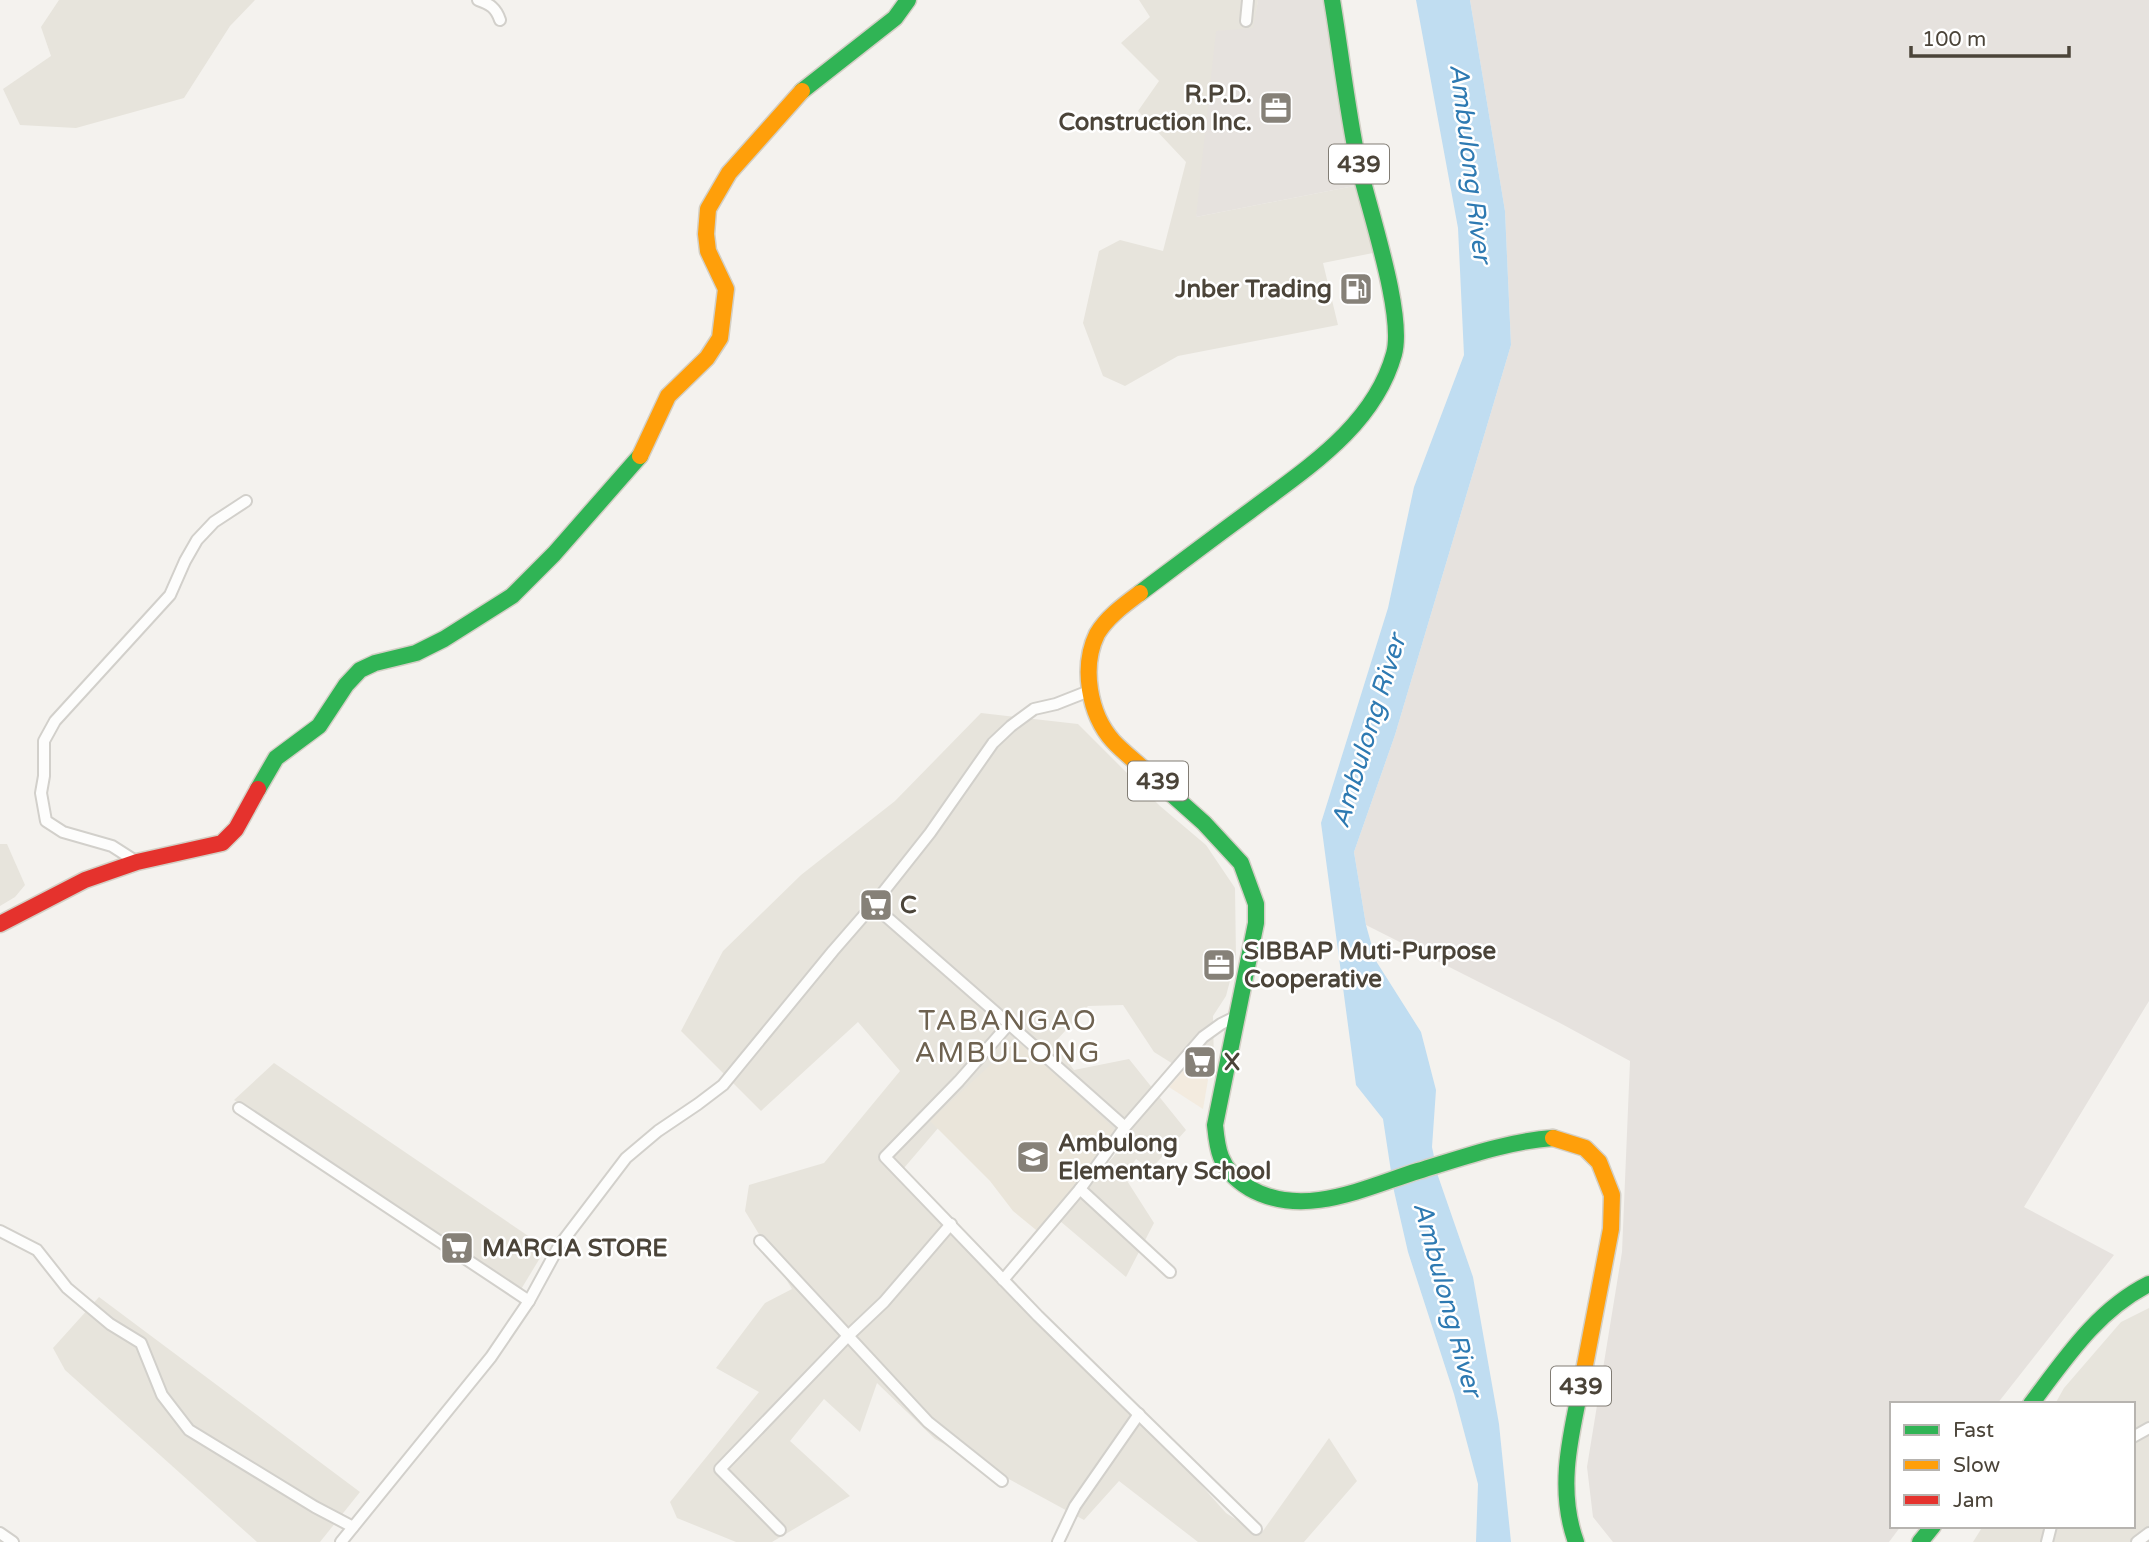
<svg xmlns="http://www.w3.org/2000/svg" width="2149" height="1542" font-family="'Varela Round',sans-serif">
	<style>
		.residential { fill: #e7e4dc }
		.commercial { fill: #f3ebdf }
		.industrial { fill: #e6e2de }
		.education { fill: #eae5da }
		.water { fill: #c0ddf1 }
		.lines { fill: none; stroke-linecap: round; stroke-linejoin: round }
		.street-casing { stroke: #d2d0cb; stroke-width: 14 }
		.fast-casing { stroke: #d3cfc5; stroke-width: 19 }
		.slow-casing { stroke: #d3cfc5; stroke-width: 19 }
		.jam-casing { stroke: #d3cfc5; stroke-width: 19 }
		.street { stroke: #fdfdfc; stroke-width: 10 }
		.fast { stroke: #30b455; stroke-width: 16 }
		.slow { stroke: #ff9f0a; stroke-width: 16 }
		.jam { stroke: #e5322d; stroke-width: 16 }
		.labels { text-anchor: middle; stroke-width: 5; stroke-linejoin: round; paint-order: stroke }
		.shield { fill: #fff; stroke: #817c74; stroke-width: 2 }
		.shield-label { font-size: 23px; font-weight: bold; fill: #4b4439 }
		.poi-label { font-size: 24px; font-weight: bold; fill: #4b4439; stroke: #fff; text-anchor: start }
		.water-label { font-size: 26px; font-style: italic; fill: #2e7ab2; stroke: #fff }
		.quarter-label { font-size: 28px; letter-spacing: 2px; fill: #6e6250; stroke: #fff }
	</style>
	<rect width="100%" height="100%" fill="#f4f2ee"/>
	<!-- residential -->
	<g class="residential">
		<path d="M59,0H255L230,26L184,98L76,128L20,125L3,89L51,56L41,27Z"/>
		<path d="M1139,0H1258L1254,28L1196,217L1359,185L1373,253L1323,263L1338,325L1178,356L1125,386L1103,376L1083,323L1099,251L1120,240L1163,251L1186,162L1138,111L1159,81L1121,43L1150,17Z"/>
		<path d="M981,713L1078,724L1160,806L1206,845L1235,888L1236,958L1226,996L1213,1016L1214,1066L1205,1084L1154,1052L1123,1005L1088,1006L1054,1043L1074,1070L1129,1059L1186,1130L1151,1169L1136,1159L1124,1176L1154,1223L1126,1277L1060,1221L1123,1145L1016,1037L904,1168L1137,1413L1226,1513L1260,1535L1329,1438L1357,1481L1304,1542H1198L1119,1481L1084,1520L935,1439L877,1383L860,1432L824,1399L790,1441L850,1496L772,1542H736L677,1518L670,1502L759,1392L716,1368L765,1303L792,1289L745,1211L749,1185L824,1163L900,1071L858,1022L761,1111L681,1031L723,951L801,875L895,801Z"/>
		<path d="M0,844H7L25,885L15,897L0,906Z"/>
		<path d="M274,1063L546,1248L520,1291L234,1100Z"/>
		<path d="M99,1297L360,1492L320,1542H257L65,1370L53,1348Z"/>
		<path d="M2149,1308V1542H1973L1983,1526H2133V1404H2055L2064,1388L2121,1322Z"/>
	</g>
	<!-- commercial -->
	<path class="commercial" d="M1188,1065L1208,1080L1203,1109L1169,1087Z"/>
	<!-- industrial -->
	<g class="industrial">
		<path d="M1258,0H1325L1359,185L1196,217L1216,31L1253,28Z"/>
		<path d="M1470,0H2149V1001L2024,1207L2114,1255L1997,1404H1892V1526H1901L1889,1542H1613L1593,1517L1587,1467L1622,1252L1630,1061L1560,1023L1366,925L1354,852L1395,735L1511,345L1505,211Z"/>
	</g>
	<!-- education -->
	<path class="education" d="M1017,1040L1108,1123L1117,1134L1041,1234L1013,1211L990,1181L930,1121Z"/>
	<!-- water -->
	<path class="water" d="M1416,0H1470L1505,211L1511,345L1395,735L1354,852L1366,925L1376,961L1421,1032L1436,1090L1432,1147L1438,1176L1473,1277L1499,1424L1511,1542H1476L1478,1484L1454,1394L1408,1252L1394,1191L1383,1119L1356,1085L1321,823L1388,608L1414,487L1464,355L1458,228Z"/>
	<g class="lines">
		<defs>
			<g id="street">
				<path d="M478,0C490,4 496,8 500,20"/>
				<path d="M1246,21L1248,0"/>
				<path d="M137,862L112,846L63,832L46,821L41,793L44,776V741L55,721L170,595L185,561L197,540L214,522L246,501"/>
				<path d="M873,905L1009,1024L959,1081L885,1157L1038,1316L1256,1529"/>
				<path d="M1009,1024L1125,1127"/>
				<path d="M239,1108L529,1301"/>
				<path d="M1080,1189L1170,1272"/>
				<path d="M0,1231L37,1250L67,1288L110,1324L141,1343L162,1395L189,1430L315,1507L353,1527"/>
				<path d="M760,1241L928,1422L1002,1481"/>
				<path d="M1003,1280L1080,1189L1125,1127L1203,1037L1221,1024L1237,1016"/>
				<path d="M2133,1437L2149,1428"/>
				<path d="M780,1530L720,1469L847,1337L884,1302L951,1224"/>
				<path d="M0,1533L13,1542"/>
				<path d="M341,1542L491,1357L529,1301L559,1246L626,1158L658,1131L698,1104L723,1085L833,951L873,905L930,833L993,743L1011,726L1034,709L1056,704L1089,691"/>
				<path d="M1058,1542L1075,1506L1139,1414"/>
				<path d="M2047,1542L2051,1526"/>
				<path d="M2137,1542L2149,1533"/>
			</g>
			<g id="fast">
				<path d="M802,91L895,18L908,0"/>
				<path d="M1140,593C1176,566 1213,538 1250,511C1307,468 1374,426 1394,354C1405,314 1368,207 1358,162C1347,109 1341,54 1332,0"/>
				<path d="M1149,774L1204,823L1241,863L1256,904V923L1215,1125C1216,1135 1217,1147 1221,1157C1226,1170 1236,1180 1249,1188C1303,1219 1364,1188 1418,1171C1461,1158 1508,1141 1553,1138"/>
				<path d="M258,789L276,758L319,726L346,685L360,670L375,663L416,653L444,639L512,596L554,554L640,456"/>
				<path d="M2031,1404C2065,1359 2097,1310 2149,1284"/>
				<path d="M1576,1542C1557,1490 1570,1438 1581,1386"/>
				<path d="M1920,1542L1933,1526"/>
			</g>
			<g id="slow">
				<path d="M640,456L668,396L707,358L720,338L726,289L708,251L706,234L708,209L729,173L802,91"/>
				<path d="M1140,593C1124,605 1107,617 1097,634C1081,667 1089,714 1113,741C1124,753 1138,763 1149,774"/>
				<path d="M1553,1138L1585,1148L1599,1162L1612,1195L1611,1229L1581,1386"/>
			</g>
			<path id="jam" d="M0,924L85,880L137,862L222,843L236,829L258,789"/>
		</defs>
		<!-- street casing -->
		<use href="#street" class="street-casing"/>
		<!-- fast casing -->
		<use href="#fast" class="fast-casing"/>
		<!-- slow casing -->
		<use href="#slow" class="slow-casing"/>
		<!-- jam casing -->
		<use href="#jam" class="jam-casing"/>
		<!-- street -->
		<use href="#street" class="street"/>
		<!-- fast -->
		<use href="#fast" class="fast"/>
		<!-- slow -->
		<use href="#slow" class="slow"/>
		<!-- jam -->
		<use href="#jam" class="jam"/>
	</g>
	<!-- icons -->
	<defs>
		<symbol id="office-square" viewBox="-11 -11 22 22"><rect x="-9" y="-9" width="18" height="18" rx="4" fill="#868178" stroke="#fff"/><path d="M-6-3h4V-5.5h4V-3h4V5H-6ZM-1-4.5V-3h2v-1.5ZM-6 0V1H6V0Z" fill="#fff"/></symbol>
		<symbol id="fuel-square" viewBox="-11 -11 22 22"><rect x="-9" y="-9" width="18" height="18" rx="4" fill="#868178" stroke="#fff"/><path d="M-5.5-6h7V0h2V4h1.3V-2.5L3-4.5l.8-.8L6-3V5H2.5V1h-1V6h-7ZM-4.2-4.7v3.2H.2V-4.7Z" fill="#fff"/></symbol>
		<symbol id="supermarket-square" viewBox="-11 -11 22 22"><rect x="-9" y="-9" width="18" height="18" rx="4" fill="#868178" stroke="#fff"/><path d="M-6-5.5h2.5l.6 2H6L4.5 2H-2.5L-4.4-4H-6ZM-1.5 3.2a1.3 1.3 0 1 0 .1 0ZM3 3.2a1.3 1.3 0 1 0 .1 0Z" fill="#fff"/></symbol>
		<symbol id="school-square" viewBox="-11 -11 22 22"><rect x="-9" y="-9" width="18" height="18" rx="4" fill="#868178" stroke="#fff"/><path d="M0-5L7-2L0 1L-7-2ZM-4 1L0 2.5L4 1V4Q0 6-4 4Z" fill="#fff"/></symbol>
	</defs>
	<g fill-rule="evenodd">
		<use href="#office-square" x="1257" y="89" width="38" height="38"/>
		<use href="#fuel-square" x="1337" y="270" width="38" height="38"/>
		<use href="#supermarket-square" x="857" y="886" width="38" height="38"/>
		<use href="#office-square" x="1200" y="946" width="38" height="38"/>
		<use href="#supermarket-square" x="1181" y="1043" width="38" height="38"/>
		<use href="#school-square" x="1014" y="1138" width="38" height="38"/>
		<use href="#supermarket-square" x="438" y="1229" width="38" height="38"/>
	</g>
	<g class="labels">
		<!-- shield labels -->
		<g class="shield">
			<rect x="1329" y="144.5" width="60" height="39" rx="5"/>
			<rect x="1128" y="761.5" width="60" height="39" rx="5"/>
			<rect x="1551" y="1366.5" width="60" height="39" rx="5"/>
		</g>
		<g class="shield-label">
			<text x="1359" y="172">439</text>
			<text x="1158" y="789">439</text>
			<text x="1581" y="1394">439</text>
		</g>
		<!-- poi labels -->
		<g class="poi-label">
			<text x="1252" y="102" text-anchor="end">R.P.D.<tspan x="1252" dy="28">Construction Inc.</tspan></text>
			<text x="1332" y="297" text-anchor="end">Jnber Trading</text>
			<text x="900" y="913">C</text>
			<text x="1244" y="959">SIBBAP Muti-Purpose<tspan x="1244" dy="28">Cooperative</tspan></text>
			<text x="1224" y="1070">X</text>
			<text x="1058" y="1151">Ambulong<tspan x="1058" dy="28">Elementary School</tspan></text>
			<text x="482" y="1256">MARCIA STORE</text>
		</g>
		<!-- water labels -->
		<g class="water-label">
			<text transform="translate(1471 163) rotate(83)" y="9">Ambulong River</text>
			<text transform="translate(1368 731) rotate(-73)" y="9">Ambulong River</text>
			<text transform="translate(1448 1299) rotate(75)" y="9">Ambulong River</text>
		</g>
		<!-- quarter labels -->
		<g class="quarter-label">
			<text x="1008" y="1030">TABANGAO<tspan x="1008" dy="32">AMBULONG</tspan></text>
		</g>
	</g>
	<!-- legend -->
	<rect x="1890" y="1402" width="245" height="126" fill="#ffffff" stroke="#b7b4b0" stroke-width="2"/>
	<rect x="1904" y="1425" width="35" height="10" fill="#30b455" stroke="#b7b4b0" stroke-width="2"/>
	<text x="1953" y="1437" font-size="21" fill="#4b4439">Fast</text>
	<rect x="1904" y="1460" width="35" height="10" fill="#ff9f0a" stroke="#b7b4b0" stroke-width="2"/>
	<text x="1953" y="1472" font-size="21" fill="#4b4439">Slow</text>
	<rect x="1904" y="1495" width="35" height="10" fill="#e5322d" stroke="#b7b4b0" stroke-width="2"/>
	<text x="1953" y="1507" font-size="21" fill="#4b4439">Jam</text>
	<!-- scale -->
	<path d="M1911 46v10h158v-10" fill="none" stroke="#4b4439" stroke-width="3.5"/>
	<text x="1922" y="46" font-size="21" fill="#4b4439" stroke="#ffffff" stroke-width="5" paint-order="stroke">100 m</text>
</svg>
